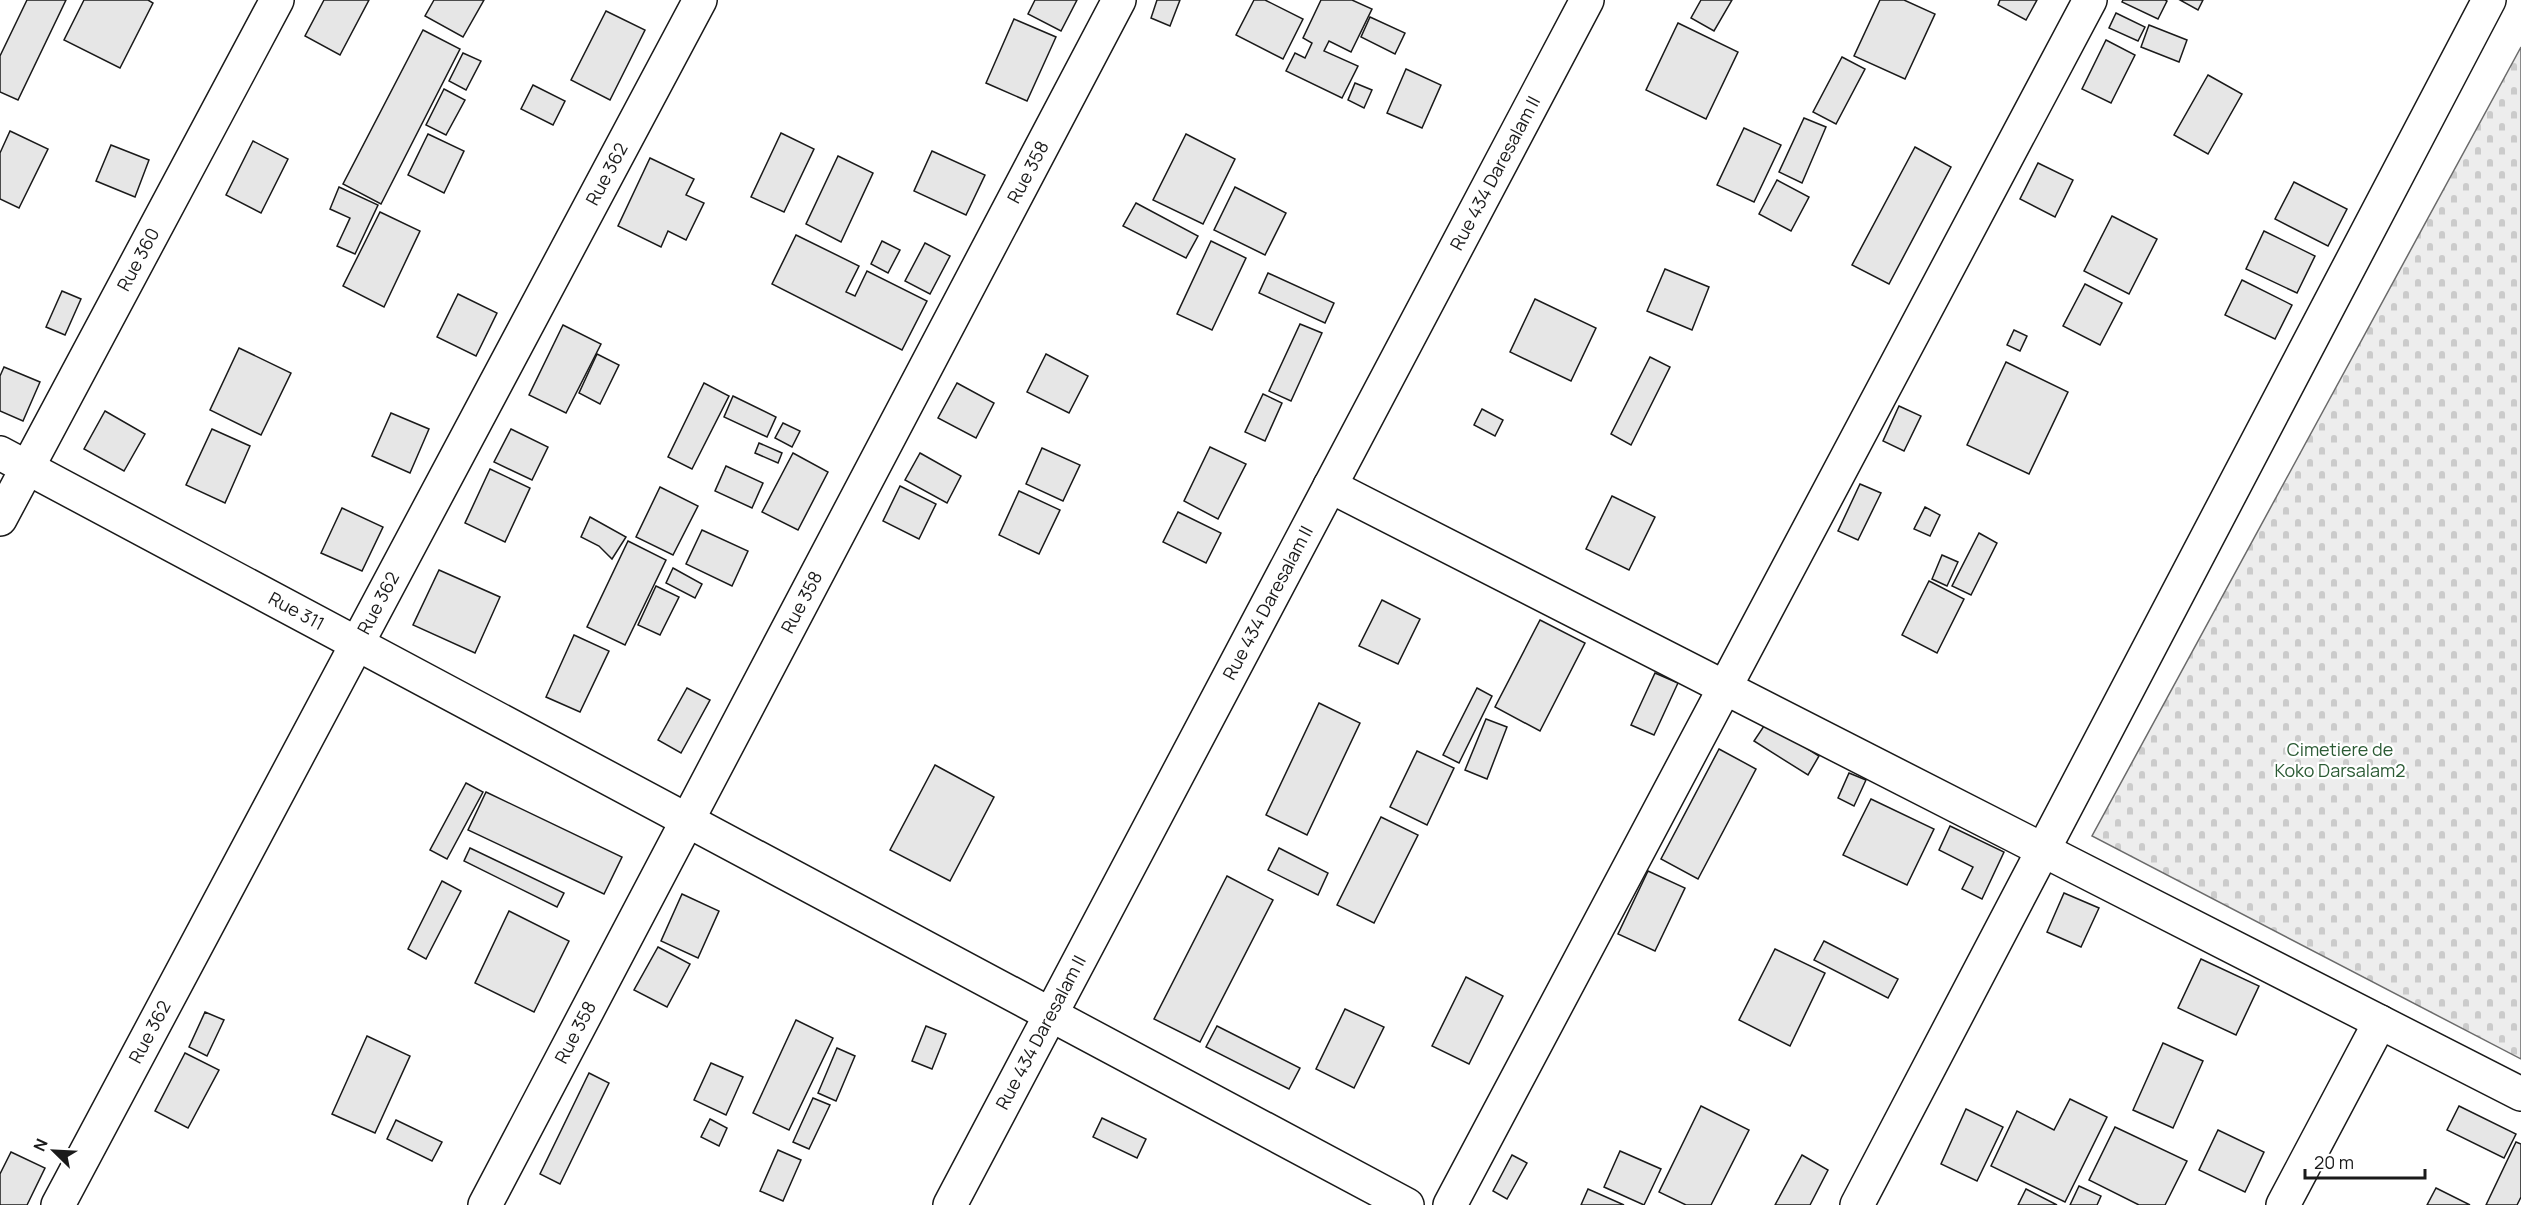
<svg xmlns="http://www.w3.org/2000/svg" width="2521" height="1205" font-family="Manrope,sans-serif">
	<style>
		.cemetery { fill: url(#cemetery-stones); stroke: #6a6a6a; stroke-width: 1.5 }
		.building { fill: #e6e6e6; stroke: #1a1a1a; stroke-width: 1.5 }
		.lines { fill: none; stroke-linecap: round; stroke-linejoin: round }
		.minor-casing { stroke: #1a1a1a; stroke-width: 36 }
		.minor { stroke: #fff; stroke-width: 33 }
		.labels { text-anchor: middle; stroke-width: 4.5; stroke-linejoin: round; paint-order: stroke }
		.street-label { font-size: 18px; fill: #1a1a1a; stroke: #fff }
		.park-label { font-size: 18px; fill: #2b5a34; stroke: #fff }
	</style>
	<defs>
		<pattern id="cemetery-stones" width="16" height="16" patternUnits="userSpaceOnUse" patternTransform="scale(1.5)"><rect width="16" height="16" fill="#ededed"/><path d="M2 7V4a2 2 0 0 1 4 0v3zM10 15v-3a2 2 0 0 1 4 0v3z" fill="#cbcbcb"/></pattern>
	</defs>
	<rect width="100%" height="100%" fill="#fff"/>
	<!-- cemetery -->
	<path class="cemetery" d="M2521,47V1059L2092,836Z"/>
	<!-- building -->
	<g class="building">
		<path d="M27,0H66L18,100L0,92V56Z"/>
		<path d="M84,0H148L153,3L120,68L64,40Z"/>
		<path d="M324,0H369L340,55L305,36Z"/>
		<path d="M434,0H484L463,37L425,16Z"/>
		<path d="M1035,0H1077L1061,31L1028,14Z"/>
		<path d="M1157,0H1180L1170,26L1151,18Z"/>
		<path d="M1254,0H1265L1303,19L1283,59L1236,35Z"/>
		<path d="M1321,0H1352L1372,9L1351,52L1329,41L1324,51L1358,66L1342,98L1286,71L1295,53L1305,58L1312,43L1303,38Z"/>
		<path d="M1701,0H1732L1714,31L1691,18Z"/>
		<path d="M1880,0H1904L1935,14L1905,79L1854,56Z"/>
		<path d="M2000,0H2037L2026,20L1998,5Z"/>
		<path d="M2123,0H2165L2167,1L2158,19L2122,2Z"/>
		<path d="M2180,0H2203L2198,10Z"/>
		<path d="M606,11L645,30L610,100L571,80Z"/>
		<path d="M2116,13L2145,27L2138,41L2109,28Z"/>
		<path d="M1370,17L1405,33L1395,54L1361,37Z"/>
		<path d="M1014,19L1056,37L1027,101L986,83Z"/>
		<path d="M1678,23L1738,52L1706,119L1646,90Z"/>
		<path d="M2149,25L2187,40L2179,62L2141,47Z"/>
		<path d="M423,30L460,49L381,204L343,184Z"/>
		<path d="M2106,40L2135,55L2111,103L2082,89Z"/>
		<path d="M463,53L481,61L466,90L449,81Z"/>
		<path d="M1842,57L1865,69L1836,124L1813,112Z"/>
		<path d="M1406,69L1441,85L1422,128L1387,113Z"/>
		<path d="M2208,75L2242,94L2208,154L2174,135Z"/>
		<path d="M1355,83L1372,90L1364,108L1348,100Z"/>
		<path d="M533,85L565,101L553,125L521,109Z"/>
		<path d="M444,89L465,100L446,135L426,125Z"/>
		<path d="M1804,118L1826,127L1802,183L1779,172Z"/>
		<path d="M1744,128L1781,145L1754,202L1717,185Z"/>
		<path d="M10,131L48,149L19,208L0,199V153Z"/>
		<path d="M781,133L814,149L784,212L751,197Z"/>
		<path d="M428,134L464,151L444,193L408,175Z"/>
		<path d="M1186,134L1235,159L1203,224L1153,200Z"/>
		<path d="M253,141L288,159L261,213L226,195Z"/>
		<path d="M111,145L149,160L135,197L96,181Z"/>
		<path d="M1915,147L1951,167L1889,284L1852,265Z"/>
		<path d="M932,151L985,175L966,215L914,191Z"/>
		<path d="M838,156L873,173L841,242L806,224Z"/>
		<path d="M650,158L694,179L686,195L704,203L686,240L668,231L661,247L618,226Z"/>
		<path d="M2038,163L2073,180L2055,217L2020,199Z"/>
		<path d="M1777,180L1809,197L1791,231L1759,214Z"/>
		<path d="M2294,182L2347,209L2328,246L2275,219Z"/>
		<path d="M339,187L378,205L355,254L337,246L350,218L330,209Z"/>
		<path d="M1235,187L1286,213L1265,255L1214,230Z"/>
		<path d="M1136,203L1198,236L1186,258L1123,226Z"/>
		<path d="M380,212L420,231L384,307L343,286Z"/>
		<path d="M2112,216L2157,239L2129,294L2084,271Z"/>
		<path d="M2264,231L2315,256L2297,293L2246,269Z"/>
		<path d="M796,235L859,266L846,292L855,296L867,271L927,301L902,350L772,284Z"/>
		<path d="M882,241L900,250L888,273L871,264Z"/>
		<path d="M1211,241L1246,258L1212,330L1177,314Z"/>
		<path d="M925,243L950,256L930,294L905,281Z"/>
		<path d="M1665,269L1709,287L1692,330L1647,311Z"/>
		<path d="M1268,273L1334,303L1325,323L1259,293Z"/>
		<path d="M2242,280L2292,305L2275,339L2225,315Z"/>
		<path d="M2085,284L2122,303L2100,345L2063,326Z"/>
		<path d="M62,291L81,299L65,335L46,327Z"/>
		<path d="M458,294L497,313L476,356L437,337Z"/>
		<path d="M1535,299L1596,328L1571,381L1510,352Z"/>
		<path d="M1300,324L1322,333L1291,401L1269,391Z"/>
		<path d="M563,325L601,344L566,413L529,395Z"/>
		<path d="M2014,330L2027,336L2020,351L2007,345Z"/>
		<path d="M239,348L291,373L261,435L210,410Z"/>
		<path d="M597,354L619,365L600,404L579,393Z"/>
		<path d="M1046,354L1088,376L1069,413L1027,392Z"/>
		<path d="M1650,357L1670,367L1631,445L1611,434Z"/>
		<path d="M2006,362L2068,392L2029,474L1967,445Z"/>
		<path d="M4,367L40,382L23,421L0,411V376Z"/>
		<path d="M704,383L729,396L692,469L668,457Z"/>
		<path d="M957,383L994,403L976,438L938,418Z"/>
		<path d="M1263,394L1282,403L1265,441L1245,432Z"/>
		<path d="M733,396L776,417L767,437L724,417Z"/>
		<path d="M1899,406L1921,416L1904,451L1883,441Z"/>
		<path d="M1482,409L1503,420L1495,436L1474,425Z"/>
		<path d="M105,411L145,434L124,471L84,449Z"/>
		<path d="M391,413L429,429L410,473L372,456Z"/>
		<path d="M783,423L800,431L792,447L775,438Z"/>
		<path d="M212,429L250,446L225,503L186,485Z"/>
		<path d="M511,429L548,447L532,480L494,462Z"/>
		<path d="M759,443L782,453L778,463L755,453Z"/>
		<path d="M1210,447L1246,464L1218,519L1184,501Z"/>
		<path d="M1042,448L1080,465L1063,501L1026,484Z"/>
		<path d="M793,453L828,472L798,530L762,512Z"/>
		<path d="M920,453L961,476L947,503L905,480Z"/>
		<path d="M726,466L763,483L752,508L715,491Z"/>
		<path d="M490,469L530,488L505,542L465,523Z"/>
		<path d="M1860,484L1881,493L1858,540L1838,531Z"/>
		<path d="M900,486L936,504L919,539L883,521Z"/>
		<path d="M660,487L698,506L673,555L636,537Z"/>
		<path d="M1019,491L1060,510L1039,554L999,535Z"/>
		<path d="M1612,496L1655,517L1629,570L1586,549Z"/>
		<path d="M1925,507L1940,515L1930,536L1914,529Z"/>
		<path d="M342,508L383,527L362,571L321,553Z"/>
		<path d="M1178,512L1221,533L1206,563L1163,542Z"/>
		<path d="M590,517L626,537L612,559L599,546L581,537Z"/>
		<path d="M702,530L748,551L732,586L686,564Z"/>
		<path d="M1979,533L1997,543L1971,595L1952,586Z"/>
		<path d="M628,541L666,560L625,645L587,627Z"/>
		<path d="M1942,555L1958,562L1947,586L1932,579Z"/>
		<path d="M673,568L702,584L695,598L666,583Z"/>
		<path d="M439,570L500,597L475,653L413,625Z"/>
		<path d="M1929,581L1964,599L1937,653L1902,635Z"/>
		<path d="M656,586L679,597L660,635L638,625Z"/>
		<path d="M1382,600L1420,619L1398,664L1359,646Z"/>
		<path d="M1540,620L1585,643L1540,731L1495,707Z"/>
		<path d="M574,635L609,651L580,712L546,697Z"/>
		<path d="M1655,673L1678,683L1654,735L1631,725Z"/>
		<path d="M687,688L710,700L681,753L658,740Z"/>
		<path d="M1477,688L1492,696L1459,763L1443,755Z"/>
		<path d="M1319,703L1360,723L1307,835L1266,815Z"/>
		<path d="M1486,719L1507,727L1487,779L1465,770Z"/>
		<path d="M1766,723L1819,756L1808,775L1754,741Z"/>
		<path d="M1719,749L1756,769L1698,879L1661,859Z"/>
		<path d="M1417,751L1454,768L1427,825L1390,807Z"/>
		<path d="M935,765L994,797L950,881L890,850Z"/>
		<path d="M1849,773L1866,780L1854,806L1838,798Z"/>
		<path d="M466,783L483,792L447,859L430,850Z"/>
		<path d="M486,792L622,857L604,894L468,830Z"/>
		<path d="M1871,799L1934,829L1907,885L1843,855Z"/>
		<path d="M1381,817L1418,835L1374,923L1337,905Z"/>
		<path d="M1950,826L2004,852L1982,899L1962,889L1973,867L1939,850Z"/>
		<path d="M470,848L564,893L557,907L464,861Z"/>
		<path d="M1279,848L1328,873L1318,895L1268,870Z"/>
		<path d="M1648,871L1685,888L1655,951L1618,934Z"/>
		<path d="M1227,876L1273,900L1200,1042L1154,1019Z"/>
		<path d="M442,881L461,891L426,959L408,949Z"/>
		<path d="M2064,893L2099,908L2081,947L2047,932Z"/>
		<path d="M682,894L719,911L698,958L661,941Z"/>
		<path d="M509,911L569,941L534,1012L475,983Z"/>
		<path d="M1824,941L1898,979L1888,998L1814,960Z"/>
		<path d="M658,947L690,964L667,1007L634,990Z"/>
		<path d="M1775,949L1825,973L1790,1046L1739,1020Z"/>
		<path d="M2201,959L2259,986L2236,1035L2178,1008Z"/>
		<path d="M1466,977L1503,996L1469,1064L1432,1046Z"/>
		<path d="M1345,1009L1384,1027L1354,1088L1316,1069Z"/>
		<path d="M205,1012L224,1020L207,1056L189,1047Z"/>
		<path d="M796,1020L833,1038L789,1130L753,1113Z"/>
		<path d="M926,1026L946,1034L932,1069L912,1061Z"/>
		<path d="M1217,1026L1300,1068L1289,1089L1206,1047Z"/>
		<path d="M367,1036L410,1056L375,1133L332,1114Z"/>
		<path d="M2163,1043L2203,1061L2173,1128L2133,1110Z"/>
		<path d="M837,1048L855,1056L836,1101L818,1093Z"/>
		<path d="M185,1053L219,1070L188,1128L155,1111Z"/>
		<path d="M711,1063L743,1077L726,1115L694,1100Z"/>
		<path d="M589,1073L609,1083L560,1184L540,1174Z"/>
		<path d="M813,1098L830,1105L809,1149L793,1142Z"/>
		<path d="M2070,1099L2107,1117L2065,1202L1991,1166L2017,1111L2054,1130Z"/>
		<path d="M1701,1106L1749,1130L1711,1205H1686L1659,1192Z"/>
		<path d="M2459,1106L2516,1134L2504,1158L2447,1130Z"/>
		<path d="M1966,1109L2003,1127L1977,1181L1941,1164Z"/>
		<path d="M1102,1118L1146,1139L1137,1158L1093,1137Z"/>
		<path d="M710,1119L727,1128L719,1146L701,1137Z"/>
		<path d="M396,1120L442,1142L432,1161L387,1139Z"/>
		<path d="M2115,1127L2187,1161L2165,1205H2139L2089,1180Z"/>
		<path d="M2218,1130L2264,1152L2245,1192L2199,1170Z"/>
		<path d="M2516,1142L2521,1144V1197L2517,1205H2486Z"/>
		<path d="M778,1150L801,1160L783,1201L760,1191Z"/>
		<path d="M1620,1151L1661,1169L1644,1205L1604,1187Z"/>
		<path d="M11,1152L45,1168L27,1205H0V1174Z"/>
		<path d="M1512,1155L1527,1163L1507,1199L1493,1191Z"/>
		<path d="M1802,1155L1828,1170L1810,1205H1775Z"/>
		<path d="M2079,1186L2101,1196L2097,1205H2070Z"/>
		<path d="M2436,1188L2470,1205H2427Z"/>
		<path d="M1588,1189L1624,1205H1581Z"/>
		<path d="M2026,1189L2057,1205H2018Z"/>
	</g>
	<g class="lines">
		<defs>
			<g id="minor">
				<path id="s1" d="M0,453L1407,1205"/>
				<path d="M1330,486L2521,1094"/>
				<path id="s2" d="M0,519L277,0"/>
				<path id="s3" d="M58,1205L700,0"/>
				<path id="s4" d="M485,1205L1119,0"/>
				<path id="s5" d="M950,1205L1587,0"/>
				<path d="M1450,1205L2090,0"/>
				<path d="M1857,1205L2489,0"/>
				<path d="M2283,1205L2380,1022"/>
			</g>
		</defs>
		<!-- minor casing -->
		<use href="#minor" class="minor-casing"/>
		<!-- minor -->
		<use href="#minor" class="minor"/>
	</g>
	<g class="labels">
		<!-- street labels -->
		<g class="street-label">
			<text dy="6" stroke="none"><textPath href="#s4" startOffset="1167">Rue 358</textPath></text>
			<text dy="6" stroke="none"><textPath href="#s5" startOffset="1167">Rue 434 Daresalam II</textPath></text>
			<text dy="6" stroke="none"><textPath href="#s3" startOffset="1168">Rue 362</textPath></text>
			<text dy="6" stroke="none"><textPath href="#s2" startOffset="294">Rue 360</textPath></text>
			<text dy="6" stroke="none"><textPath href="#s3" startOffset="682">Rue 362</textPath></text>
			<text dy="6" stroke="none"><textPath href="#s4" startOffset="681">Rue 358</textPath></text>
			<text dy="6" stroke="none"><textPath href="#s5" startOffset="681">Rue 434 Daresalam II</textPath></text>
			<text dy="6" stroke="none"><textPath href="#s1" startOffset="336">Rue 311</textPath></text>
			<text dy="6" stroke="none"><textPath href="#s3" startOffset="196">Rue 362</textPath></text>
			<text dy="6" stroke="none"><textPath href="#s4" startOffset="195">Rue 358</textPath></text>
			<text dy="6" stroke="none"><textPath href="#s5" startOffset="195">Rue 434 Daresalam II</textPath></text>
		</g>
		<!-- park labels -->
		<g class="park-label">
			<text x="2340" y="756">Cimetiere de<tspan x="2340" dy="21">Koko Darsalam2</tspan></text>
		</g>
	</g>
	<!-- north arrow -->
	<g transform="translate(54 1151) rotate(294)" stroke="#ffffff" stroke-width="4.5" paint-order="stroke">
	<path d="M0-4.5L10 22L0 15L-10 22Z" fill="#1a1a1a"/>
	<text y="-9" font-size="16" font-weight="bold" text-anchor="middle" fill="#1a1a1a">N</text>
	</g>
	<!-- scale -->
	<path d="M2305 1169v9h120v-9" fill="none" stroke="#1a1a1a" stroke-width="3"/>
	<text x="2314" y="1169" font-size="18" fill="#1a1a1a" stroke="#ffffff" stroke-width="4.5" paint-order="stroke">20 m</text>
</svg>
